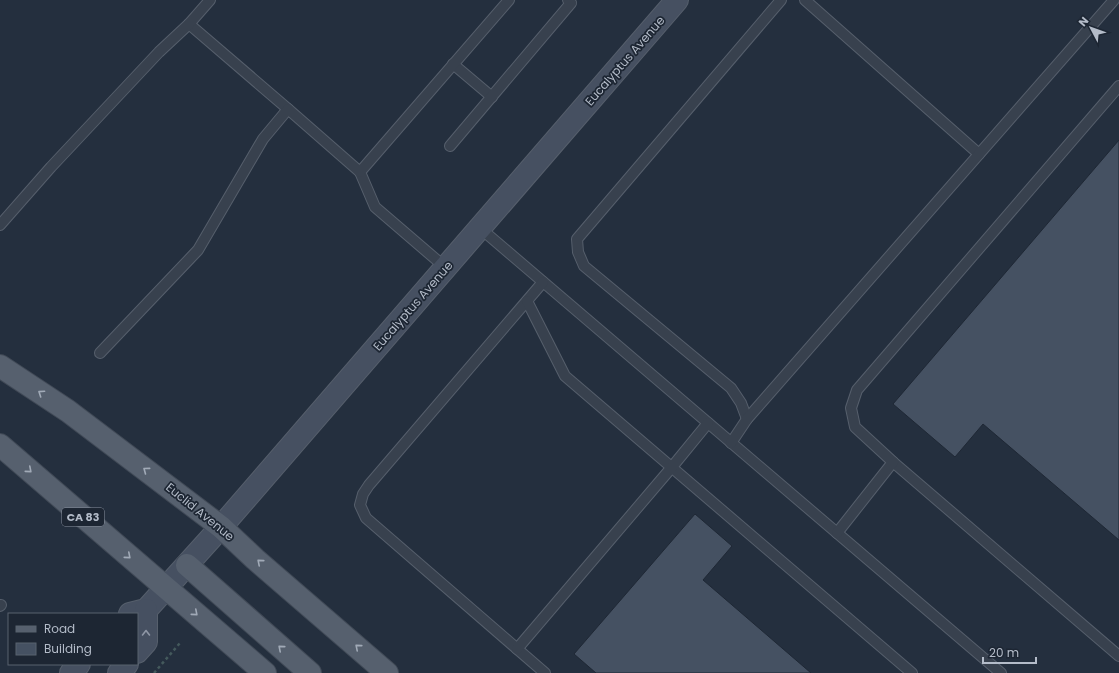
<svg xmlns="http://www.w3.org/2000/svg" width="1119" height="673" font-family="Poppins,sans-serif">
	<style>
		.building { fill: #455162; stroke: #1f2835 }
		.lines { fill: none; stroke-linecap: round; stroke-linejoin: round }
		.lane-casing { stroke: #565f6c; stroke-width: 12 }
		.secondary-casing { stroke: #565f6c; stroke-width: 24 }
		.primary-casing { stroke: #414a57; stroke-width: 24 }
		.path { stroke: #44595c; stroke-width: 2.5; stroke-dasharray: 3 3; stroke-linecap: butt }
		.lane { stroke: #38414e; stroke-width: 10 }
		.secondary { stroke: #465061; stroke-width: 22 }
		.primary { stroke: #56606e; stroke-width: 22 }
		.oneway { stroke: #a1aab7 }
		.oneway2 { stroke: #8e96a5 }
		.labels { text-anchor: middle; stroke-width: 3.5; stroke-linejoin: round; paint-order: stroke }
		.shield { fill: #1d2633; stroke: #878f9c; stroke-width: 1 }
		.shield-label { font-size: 11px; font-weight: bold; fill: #b4bcc9 }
		.street-label { font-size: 12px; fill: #b4bcc9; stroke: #1d2633 }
	</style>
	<rect width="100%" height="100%" fill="#242f3e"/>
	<!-- building -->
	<g class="building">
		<path d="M1119,140V540L983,424L955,457L893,404Z"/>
		<path d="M695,514L732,546L703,580L811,673H596L574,654Z"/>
	</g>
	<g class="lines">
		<defs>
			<g id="lane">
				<path d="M805,0L979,154"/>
				<path d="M189,24L288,109"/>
				<path d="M453,64L492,97"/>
				<path d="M450,146L571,3L568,0"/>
				<path d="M360,172L375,207L446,268"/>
				<path d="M0,225L51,167L159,52L189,24L210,0"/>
				<path d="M480,228L1001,673"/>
				<path d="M543,282L369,485L363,494L360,505L366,518L545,673"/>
				<path d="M527,301L565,376L912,673"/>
				<path d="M100,353L198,250L263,139L288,109L360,172L509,0"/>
				<path d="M747,419L741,403L731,388L584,266L578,252L577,239L781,0"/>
				<path d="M731,443L747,419L1114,0"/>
				<path d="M893,462L1119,656"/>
				<path d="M837,533L893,462L855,427L851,408L857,390L1119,86"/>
				<path d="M0,606L1,605"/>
				<path d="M517,649L672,467L708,423"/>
			</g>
			<g id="secondary">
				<path d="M130,614L146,610L221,527L677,0"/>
				<path d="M137,652L146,642V610"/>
				<path d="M71,673L79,664"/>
				<path d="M119,673L127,664"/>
			</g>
			<g id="primary">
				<path d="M0,366L68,411L221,527L255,559L387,673"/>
				<path d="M0,445L265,673"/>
				<path d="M187,565L310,673"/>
			</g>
		</defs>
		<!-- lane casing -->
		<use href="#lane" class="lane-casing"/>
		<!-- secondary casing -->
		<use href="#secondary" class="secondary-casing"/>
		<!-- primary casing -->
		<use href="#primary" class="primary-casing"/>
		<!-- path -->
		<path class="path" d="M154,673L180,643"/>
		<!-- lane -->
		<use href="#lane" class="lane"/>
		<!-- secondary -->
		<use href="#secondary" class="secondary"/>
		<!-- primary -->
		<use href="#primary" class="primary"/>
	</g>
	<!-- one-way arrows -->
	<defs><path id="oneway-chevron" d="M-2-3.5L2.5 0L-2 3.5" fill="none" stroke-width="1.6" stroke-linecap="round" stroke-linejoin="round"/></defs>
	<g class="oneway">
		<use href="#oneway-chevron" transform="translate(41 393) rotate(-146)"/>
		<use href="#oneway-chevron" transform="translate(29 470) rotate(41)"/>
		<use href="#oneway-chevron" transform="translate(146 470) rotate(-143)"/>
		<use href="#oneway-chevron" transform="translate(128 556) rotate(41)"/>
		<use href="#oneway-chevron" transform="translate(260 562) rotate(-139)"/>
		<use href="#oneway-chevron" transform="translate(195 613) rotate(41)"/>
		<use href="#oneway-chevron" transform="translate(358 647) rotate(-139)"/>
		<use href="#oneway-chevron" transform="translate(281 648) rotate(-139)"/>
	</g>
	<use class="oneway2" href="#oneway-chevron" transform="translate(146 633) rotate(-90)"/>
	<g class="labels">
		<!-- shield labels -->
		<rect class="shield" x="62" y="508" width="42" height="18" rx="3"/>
		<g class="shield-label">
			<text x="83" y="521">CA 83</text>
		</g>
		<!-- street labels -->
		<g class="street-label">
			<text transform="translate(625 61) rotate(-49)" y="4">Eucalyptus Avenue</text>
			<text transform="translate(413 306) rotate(-49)" y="4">Eucalyptus Avenue</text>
			<text transform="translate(200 512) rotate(39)" y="4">Euclid Avenue</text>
		</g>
	</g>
	<!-- legend -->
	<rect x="8" y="613" width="130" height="52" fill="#1d2633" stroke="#59626f"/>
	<rect x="16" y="626" width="20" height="6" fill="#56606e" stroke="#59626f"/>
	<text x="44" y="633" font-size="12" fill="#b4bcc9">Road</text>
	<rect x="16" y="643" width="20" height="12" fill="#455162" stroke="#59626f"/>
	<text x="44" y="653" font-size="12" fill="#b4bcc9">Building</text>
	<!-- north arrow -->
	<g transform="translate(1091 28) rotate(311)" stroke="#1d2633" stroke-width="3" paint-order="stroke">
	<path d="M0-3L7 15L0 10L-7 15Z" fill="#b4bcc9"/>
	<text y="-6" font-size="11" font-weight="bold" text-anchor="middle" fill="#b4bcc9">N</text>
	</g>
	<!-- scale -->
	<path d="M983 657v6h53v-6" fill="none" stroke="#b4bcc9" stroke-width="2"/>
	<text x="989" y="657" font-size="12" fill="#b4bcc9" stroke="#1d2633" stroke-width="3" paint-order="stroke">20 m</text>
</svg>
